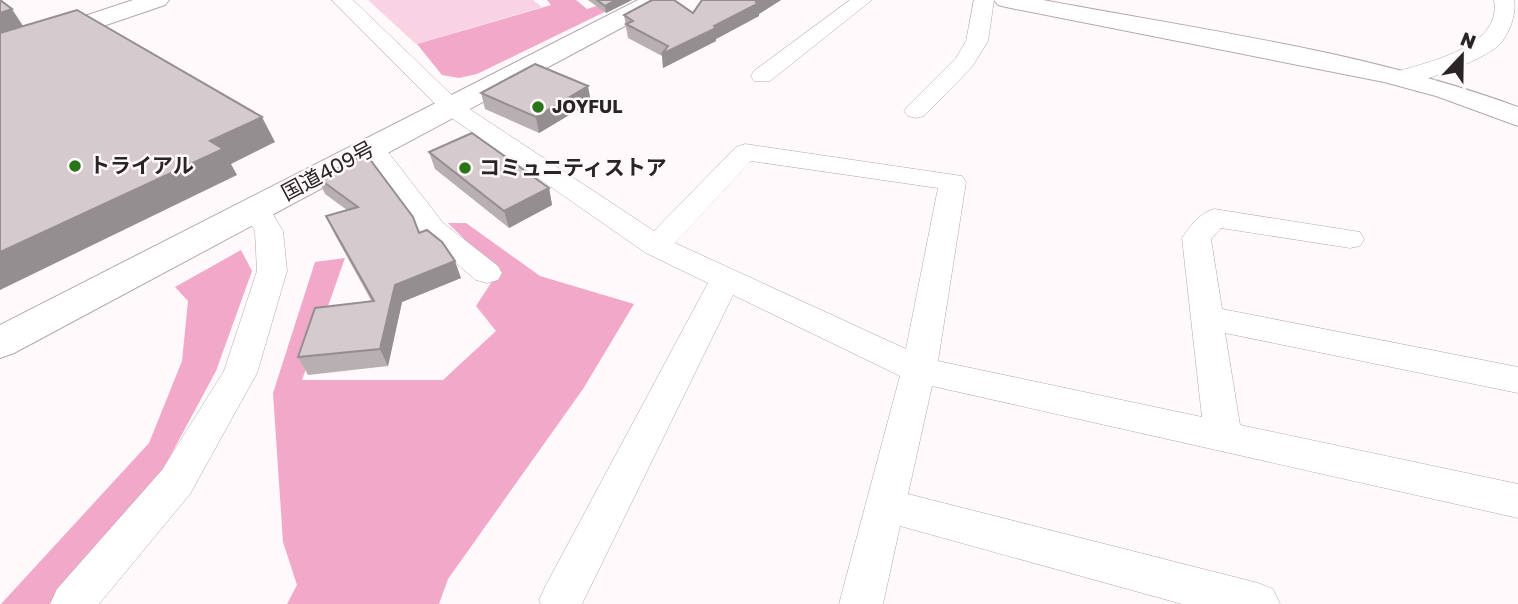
<svg xmlns="http://www.w3.org/2000/svg" width="1518" height="604" font-family="'Golos Text','Noto Sans JP',sans-serif">
	<style>
		.green { fill: #f9d2e3 }
		.forest { fill: #f1a8c9 }
		.lines { fill: none; stroke-linecap: round; stroke-linejoin: round }
		.street-casing { stroke: #b2a8ac; stroke-width: 1 }
		.secondary-casing { stroke: #b2a8ac; stroke-width: 2 }
		.highway-casing { stroke: #b2a8ac; stroke-width: 2 }
		.street { fill: #fff; fill-rule: evenodd }
		.secondary { fill: #fff; fill-rule: evenodd }
		.highway { fill: #fff; fill-rule: evenodd }
		.wall { fill: #b7afb2 }
		.shaded-wall { fill: #958e91 }
		.building { fill: #d5cbcf; stroke: #958e91; stroke-width: 2 }
		.poi-dot { fill: #2a7419; stroke: #fff9fb; stroke-width: 2.5 }
		.labels { text-anchor: middle; stroke-width: 5; stroke-linejoin: round; paint-order: stroke }
		.far-poi-label { font-size: 18px; font-weight: bold; fill: #292527; stroke: #fff9fb; text-anchor: start }
		.poi-label { font-size: 21px; font-weight: bold; fill: #292527; stroke: #fff9fb; text-anchor: start }
		.street-label { font-size: 21px; fill: #292527; stroke: #fff9fb }
	</style>
	<rect width="100%" height="100%" fill="#fff9fb"/>
	<!-- green -->
	<path class="green" d="M368,0H533L542,7L416,44Z"/>
	<!-- forest -->
	<g class="forest">
		<path d="M547,0H576L587,9L615,0L625,2L477,74L459,78L442,75L417,44L551,5Z"/>
		<path d="M448,223H466L540,276L634,304L583,389L448,579L439,604H287L297,585L283,542L273,393L315,262L345,258L302,380H443L496,331L476,306L498,272Z"/>
		<path d="M241,250L252,271L216,371L159,477L52,604H1L149,443L182,361L188,301L175,287Z"/>
	</g>
	<g class="lines">
		<defs>
			<g id="street">
				<path d="M332,0H353L459,102L654,231L736,147L745,144L962,176L966,182L938,361L1202,417L1182,238C1190,226 1200,213 1214,209L1360,232L1364,239L1360,246L1350,248L1221,228L1211,239L1222,309L1518,367V393L1225,333L1240,425L1518,484V518L932,386L908,494L1258,583L1273,589L1280,604H1182L900,526L883,604H839L900,376L733,295L582,604H541L539,600L546,585L708,283L646,253L443,112ZM751,161L938,188L906,349L675,243Z"/>
				<path d="M850,0H872L770,81H754L751,76L754,71Z"/>
				<path d="M974,0H994L988,41L972,67L924,116L916,118L908,116L904,111L908,106L956,58L966,41Z"/>
				<path d="M1494,0H1514C1517,13 1509,35 1499,45C1484,60 1413,88 1393,83L1390,78L1393,73C1426,62 1503,48 1494,0Z"/>
				<path d="M372,140L381,143L443,223L498,266L502,273L498,280L487,283L476,280L423,235L359,148L363,143Z"/>
				<path d="M256,200L266,203L283,231L287,271L257,373L190,494L99,604H50L57,589L162,470L224,371L257,271L255,231L242,209L246,203Z"/>
			</g>
			<path id="secondary" d="M994,0H1043C1202,30 1366,51 1518,107V126L1436,96L1384,82L1006,7L998,5Z"/>
			<g id="highway">
				<path d="M133,0H169L165,5L0,61V44Z"/>
				<path d="M638,0H668L664,5L14,353L0,358V325Z"/>
			</g>
		</defs>
		<!-- street casing -->
		<use href="#street" class="street-casing"/>
		<!-- secondary casing -->
		<use href="#secondary" class="secondary-casing"/>
		<!-- highway casing -->
		<use href="#highway" class="highway-casing"/>
		<!-- street -->
		<use href="#street" class="street"/>
		<!-- secondary -->
		<use href="#secondary" class="secondary"/>
		<!-- highway -->
		<use href="#highway" class="highway"/>
	</g>
	<!-- wall -->
	<g class="wall">
		<path d="M588,0H632L606,13Z"/>
		<path d="M702,0H781L759,14V16L716,39V41L663,68L662,56L628,38L624,15L693,13Z"/>
		<path d="M481,93L591,102L539,133L485,109Z"/>
		<path d="M429,152L549,188L552,205L509,228L435,169Z"/>
		<path d="M318,178L419,233L461,278L402,302L388,366L308,375L298,357L372,302L334,233L326,216L347,210L325,194Z"/>
	</g>
	<!-- shaded-wall -->
	<g class="shaded-wall">
		<path d="M616,0H632L606,13L605,6Z"/>
		<path d="M759,0H781L759,14V16L716,39V41L663,68L662,54L714,26Z"/>
		<path d="M12,9L27,32L0,42V13Z"/>
		<path d="M588,86L591,102L539,133L536,117Z"/>
		<path d="M262,117L275,142L231,164L237,175L0,290V252L210,141Z"/>
		<path d="M549,188L552,205L509,228L504,211Z"/>
		<path d="M455,261L461,278L402,302L388,366L380,349L395,285Z"/>
	</g>
	<!-- building -->
	<g class="building">
		<path d="M0,0L12,9L0,13Z"/>
		<path d="M597,0H616L605,6Z"/>
		<path d="M652,0H674L693,13L702,0H759L756,2L759,3L714,26L716,28L662,54L668,46L626,24L633,21L624,15Z"/>
		<path d="M77,10L262,117L210,141L223,149L0,252V33Z"/>
		<path d="M535,64L588,86L536,117L481,93Z"/>
		<path d="M472,133L549,188L504,211L429,152Z"/>
		<path d="M366,154L413,217L419,233L427,230L442,242L455,261L395,285L380,349L298,357L315,308L374,301L326,216L358,207L318,178Z"/>
	</g>
	<!-- markers -->
	<g class="poi-dot">
		<circle cx="538" cy="107" r="7"/>
		<circle cx="75" cy="166" r="7"/>
		<circle cx="465" cy="168" r="7"/>
	</g>
	<g class="labels">
		<!-- far-poi labels -->
		<g class="far-poi-label">
			<text x="552" y="113">JOYFUL</text>
		</g>
		<!-- poi labels -->
		<g class="poi-label">
			<text x="89" y="173">トライアル</text>
			<text x="479" y="175">コミュニティストア</text>
		</g>
		<!-- street labels -->
		<g class="street-label">
			<text transform="translate(328 171) rotate(-28)" y="7">国道409号</text>
		</g>
	</g>
	<!-- north arrow -->
	<g transform="translate(1462 56) rotate(22)" stroke="#fff9fb" stroke-width="5" paint-order="stroke">
	<path d="M0-5L12 26L0 18L-12 26Z" fill="#292527"/>
	<text y="-10" font-size="19" font-weight="bold" text-anchor="middle" fill="#292527">N</text>
	</g>
</svg>
